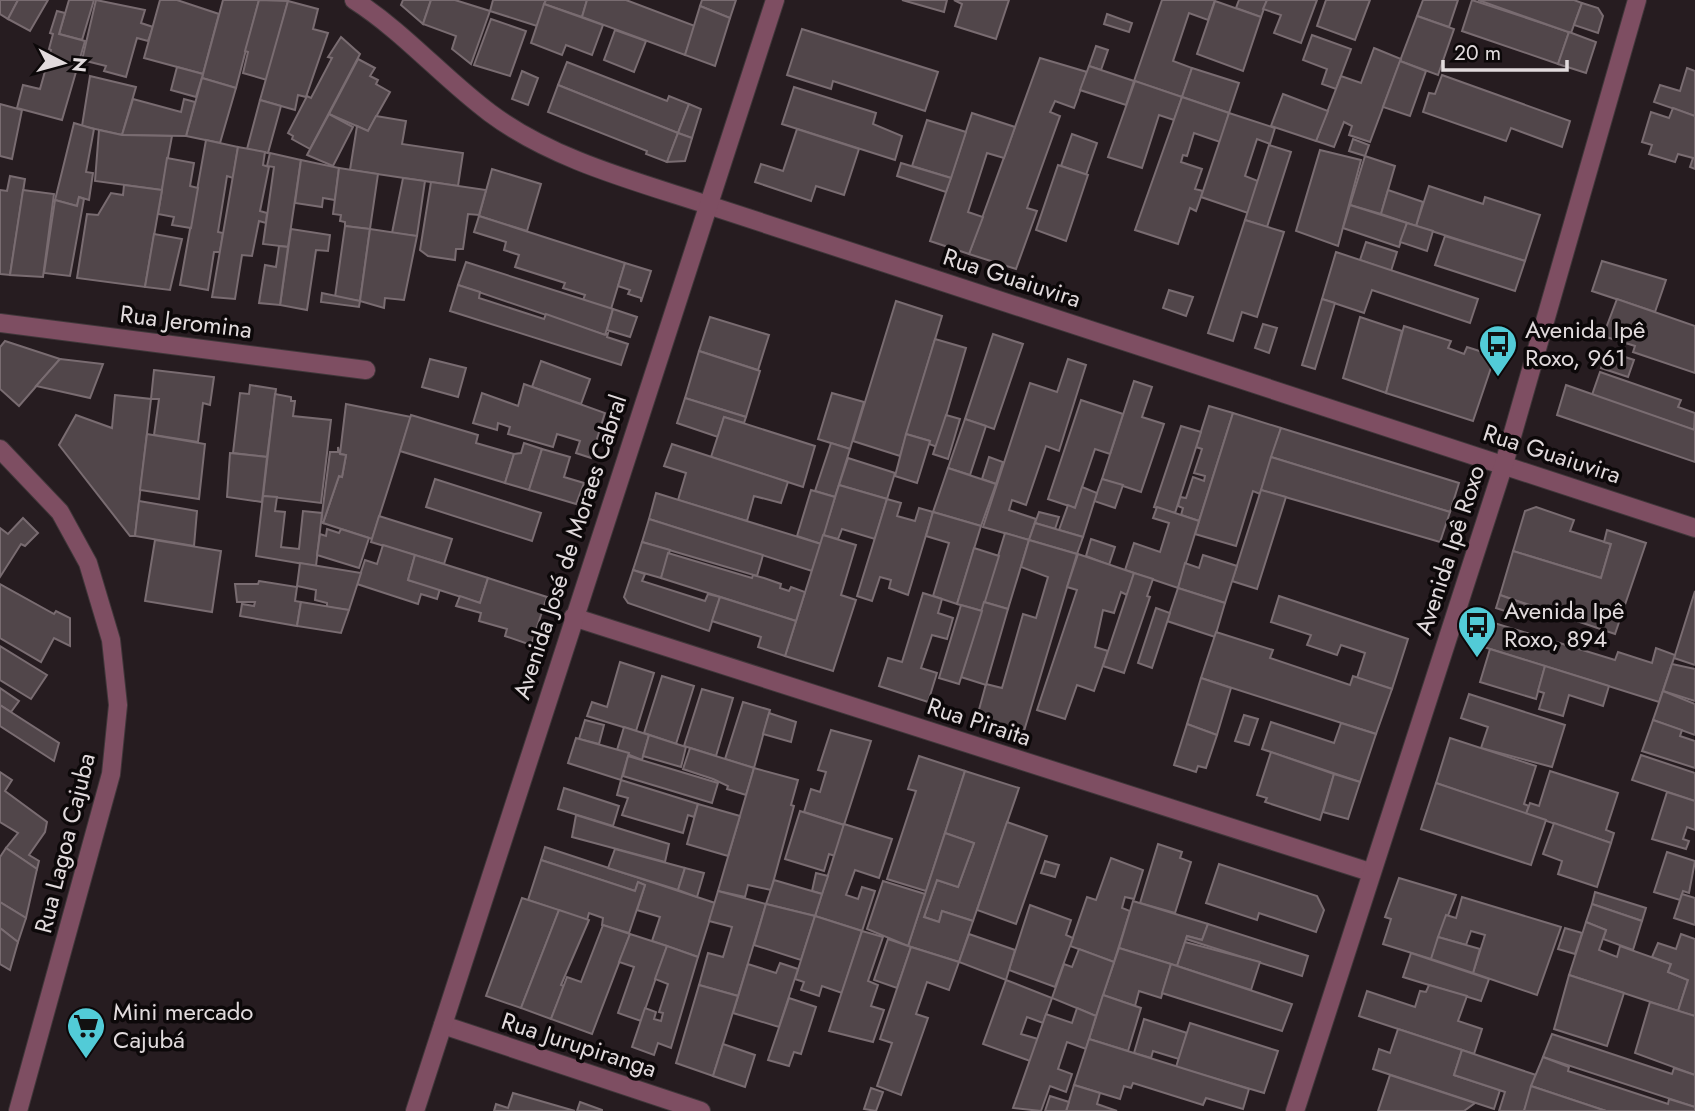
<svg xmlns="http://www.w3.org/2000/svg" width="1695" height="1111" font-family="Jost,sans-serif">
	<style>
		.building { fill: #51464a; stroke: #796c71; stroke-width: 2 }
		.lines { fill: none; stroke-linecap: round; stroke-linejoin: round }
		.minor-casing { stroke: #40373a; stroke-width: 20 }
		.tertiary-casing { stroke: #40373a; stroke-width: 20 }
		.minor { stroke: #7e4e62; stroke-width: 18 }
		.tertiary { stroke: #7e4e62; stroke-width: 18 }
		.labels { text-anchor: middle; stroke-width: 7; stroke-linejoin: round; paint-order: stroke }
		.street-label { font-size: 24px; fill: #e2dbdd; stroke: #0c0809 }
		.poi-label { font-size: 24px; fill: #e2dbdd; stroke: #0c0809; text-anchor: start }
	</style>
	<rect width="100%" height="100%" fill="#261c20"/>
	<!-- building -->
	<g class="building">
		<path d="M0,0H18L8,19L0,14Z"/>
		<path d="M18,0H48L30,31L8,19Z"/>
		<path d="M69,0H94L82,40L59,34Z"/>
		<path d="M96,0L145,10L141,23L153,27L148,41L137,38L126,77L104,71L106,66L82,60Z"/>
		<path d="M160,0H177L219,14L203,74L144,58Z"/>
		<path d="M223,0H259L236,88L202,78Z"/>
		<path d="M259,0L288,1L267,80L243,73L248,52L245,51Z"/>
		<path d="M403,0H431L423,24L401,5Z"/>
		<path d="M431,0H455L490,11L471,64L452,49L456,36L423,24Z"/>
		<path d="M493,0H546L537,26L490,11Z"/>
		<path d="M546,0H587L582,17L544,4Z"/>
		<path d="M587,0H626L695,26L685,55L582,17Z"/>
		<path d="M702,0H736L730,18L700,6Z"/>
		<path d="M902,0H947L944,12Z"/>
		<path d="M954,0H1009L996,39L955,26L962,4Z"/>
		<path d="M1162,0H1215L1208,20L1189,13L1173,61L1192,68L1182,97L1134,81Z"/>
		<path d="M1239,0H1267L1261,17L1236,8Z"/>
		<path d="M1267,0H1317L1301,43L1274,33L1281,15L1263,9Z"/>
		<path d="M1326,0H1370L1355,40L1317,26Z"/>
		<path d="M1423,0H1458L1449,27L1417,16Z"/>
		<path d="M1472,0L1569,32L1558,64L1462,31Z"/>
		<path d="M1478,0H1574L1582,3L1571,33Z"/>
		<path d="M288,1L318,9L313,29L328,33L306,97L298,95L295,110L260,100Z"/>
		<path d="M1215,1L1261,17L1243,71L1197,54Z"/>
		<path d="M1582,3L1598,8L1603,16L1598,33L1574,25Z"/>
		<path d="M544,4L603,25L592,55L566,45L562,55L531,43Z"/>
		<path d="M700,6L730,18L715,66L685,55Z"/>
		<path d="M57,11L65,13L59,34L85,41L62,120L17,108L23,85L40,89L51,50L49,49L53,34L50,33Z"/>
		<path d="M1107,14L1132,23L1129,32L1104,24Z"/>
		<path d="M1417,16L1454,29L1438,75L1400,61Z"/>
		<path d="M491,19L526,31L510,76L474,65Z"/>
		<path d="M802,29L938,72L925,111L833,81L831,89L787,75Z"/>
		<path d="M615,30L646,41L634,72L604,60Z"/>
		<path d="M1569,32L1596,42L1586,73L1558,64Z"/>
		<path d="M1312,35L1351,49L1336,89L1322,84L1327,69L1303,60Z"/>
		<path d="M341,37L360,54L310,149L292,139L293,136L288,133L307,96L311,98L332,58L328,57Z"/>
		<path d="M1096,46L1108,50L1101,70L1089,66Z"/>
		<path d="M1374,48L1401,59L1370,142L1349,135L1352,126L1344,122L1334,147L1316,141L1341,76L1361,83Z"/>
		<path d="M1040,58L1087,72L1074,108L1055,101L1050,112L1060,116L1027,208L1037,211L1016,269L969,254Z"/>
		<path d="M358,59L375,68L370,76L378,80L376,84L390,92L368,131L329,114Z"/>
		<path d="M1400,61L1426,71L1410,116L1383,107Z"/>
		<path d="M567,62L667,101L669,96L689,104L678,133L558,85Z"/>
		<path d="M1089,66L1134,81L1126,105L1080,90Z"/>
		<path d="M177,67L203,74L196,97L171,90Z"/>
		<path d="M1192,68L1239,83L1229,113L1182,97Z"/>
		<path d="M1687,68L1695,71V116L1654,102L1660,85L1680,91Z"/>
		<path d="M522,71L538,78L528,105L512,99Z"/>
		<path d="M1442,75L1570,121L1562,147L1511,128L1506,141L1423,112L1429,93L1435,94Z"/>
		<path d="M90,76L136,87L122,135L82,126Z"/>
		<path d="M202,78L236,88L220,143L186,136Z"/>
		<path d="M1135,81L1182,97L1174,120L1159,115L1142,168L1108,157Z"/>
		<path d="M558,85L678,133L667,162L646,154L647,151L548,112Z"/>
		<path d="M794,87L876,113L873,124L902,136L895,160L782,124Z"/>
		<path d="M1283,94L1328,111L1316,141L1271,126Z"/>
		<path d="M1182,97L1229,113L1220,142L1194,133L1187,156L1183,155L1181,162L1202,169L1195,189L1203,191L1196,211L1190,208L1178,244L1135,230Z"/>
		<path d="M133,99L181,112L184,99L195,102L186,136L122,135Z"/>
		<path d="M260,100L281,106L268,153L247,149Z"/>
		<path d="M0,104L22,110L12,159L0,156Z"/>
		<path d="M689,104L701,109L692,138L678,133Z"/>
		<path d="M1673,108L1695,116V169L1690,167L1693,158L1678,154L1675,162L1649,154L1652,145L1642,142L1651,112L1669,118Z"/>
		<path d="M972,113L1015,127L1004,158L987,153L968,212L983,217L969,254L930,241Z"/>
		<path d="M1229,113L1275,128L1270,144L1257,139L1245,176L1258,181L1248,213L1201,197Z"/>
		<path d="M329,114L353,127L333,166L307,155Z"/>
		<path d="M376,116L406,121L402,144L463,153L458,186L350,170L357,126L368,131Z"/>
		<path d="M927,120L966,132L951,178L912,166Z"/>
		<path d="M74,123L94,129L86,172L93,173L89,200L79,197L77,206L55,200Z"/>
		<path d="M797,129L859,149L844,195L816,186L811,201L755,182L761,164L783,171Z"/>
		<path d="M99,130L122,135L172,136L162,190L95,181Z"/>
		<path d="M678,133L692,138L685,161L667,162Z"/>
		<path d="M1072,134L1097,143L1086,175L1061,166Z"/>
		<path d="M1353,139L1369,145L1365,156L1349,151Z"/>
		<path d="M206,140L238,147L233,178L227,176L218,232L223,233L220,252H214L208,290L180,285Z"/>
		<path d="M1269,145L1291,152L1267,227L1245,220Z"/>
		<path d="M238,147L265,152L263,165L269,167L260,211L267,213L266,223L259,221L252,256L242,255L235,299L212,297Z"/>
		<path d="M1320,150L1361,160L1338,246L1296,231Z"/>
		<path d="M270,153L301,160L288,247L263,244L274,167L267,166Z"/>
		<path d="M1365,156L1395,166L1381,214L1350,205Z"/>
		<path d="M167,158L194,163L190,186L198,188L191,228L172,225L174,217L158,214Z"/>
		<path d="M301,160L339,168L335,200L323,198L322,207L295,203Z"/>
		<path d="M901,163L951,178L946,192L897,176Z"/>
		<path d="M1058,165L1088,175L1066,241L1036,230Z"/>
		<path d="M339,168L378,174L370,229L345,226V222L340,221L341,215L333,214Z"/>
		<path d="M492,169L541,184L527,231L479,216Z"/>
		<path d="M10,176L25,179L10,275L0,274V190L7,191Z"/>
		<path d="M403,178L425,181L417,236L392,233Z"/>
		<path d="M431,182L486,190L479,215L468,214L463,249H456L455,260L428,256L420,250Z"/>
		<path d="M124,185L162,190L145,287L77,278L87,214L98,215L111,193L123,195Z"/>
		<path d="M1429,186L1483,204L1485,197L1540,215L1525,261L1416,226Z"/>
		<path d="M23,190L54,194L43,277L10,275Z"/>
		<path d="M1388,190L1423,202L1416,226L1381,214Z"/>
		<path d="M79,197L84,199L70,276L44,273L55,200L77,206Z"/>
		<path d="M1350,205L1407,223L1399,247L1343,228Z"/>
		<path d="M479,216L625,263L611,309L583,300L585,295L563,288L565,283L515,267L519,255L504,250L506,242L474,232Z"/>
		<path d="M1245,220L1284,232L1257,317L1242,312L1233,341L1208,333Z"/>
		<path d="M1407,223L1433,231L1427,251L1400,242Z"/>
		<path d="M345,226L370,229L360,301L335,297Z"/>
		<path d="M291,229L330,235L328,251L316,250L307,310L280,305Z"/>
		<path d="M370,229L417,236L404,300L385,298L384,308L360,301Z"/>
		<path d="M154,234L182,239L170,290L145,287Z"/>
		<path d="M1445,236L1525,261L1515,291L1435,265Z"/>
		<path d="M1366,242L1397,252L1391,271L1360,260Z"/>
		<path d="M279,246L288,247L280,305L259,303L265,265L276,267Z"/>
		<path d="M1336,252L1478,299L1470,323L1372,290L1364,313L1322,299Z"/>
		<path d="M1602,261L1666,280L1655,312L1592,291Z"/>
		<path d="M466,262L613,309L605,335L458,285Z"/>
		<path d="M625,263L651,271L641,302V298L628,294L630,290L618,286Z"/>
		<path d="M458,285L480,292L479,298L544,319L546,314L605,335L608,333L607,337L628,344L621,365L450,311Z"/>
		<path d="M1169,290L1193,297L1186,316L1163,308Z"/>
		<path d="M322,293L360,301L359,307L321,302Z"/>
		<path d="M1322,299L1335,303L1315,369L1302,365Z"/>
		<path d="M1617,299L1695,326V373L1633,352L1635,346L1603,336Z"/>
		<path d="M896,301L942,316L900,456L853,441Z"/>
		<path d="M613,309L637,317L630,337L607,330Z"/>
		<path d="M710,317L769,335L758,370L699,351Z"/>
		<path d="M1360,317L1402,331L1386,393L1343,378Z"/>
		<path d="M1263,324L1277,328L1269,353L1255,348Z"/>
		<path d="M1404,326L1451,341L1448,348L1464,354L1467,347L1495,356L1473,421L1386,393Z"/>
		<path d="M993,334L1023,344L994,429L965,419Z"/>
		<path d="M935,339L966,348L937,447L929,444L930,441L906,434Z"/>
		<path d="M5,341L60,359L19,406L0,389V347Z"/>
		<path d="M699,351L760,371L746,417L685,398Z"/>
		<path d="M1607,351L1634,360L1628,377L1601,368Z"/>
		<path d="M60,359L103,364L90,398L36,386Z"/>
		<path d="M430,359L466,368L458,397L422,387Z"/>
		<path d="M1068,359L1086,365L1059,451L1046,446L1026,505L1012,500L1009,510L1036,519L1029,540L983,527L1030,383L1057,392Z"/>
		<path d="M541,361L590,379L581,404L532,387Z"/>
		<path d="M154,370L214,377L210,405L203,403L198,442L154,435L159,399H151Z"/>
		<path d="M1600,372L1681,400L1678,407L1695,413L1694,430L1592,395Z"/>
		<path d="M1134,381L1152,387L1142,417L1164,424L1141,492L1102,479Z"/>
		<path d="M524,384L605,413L591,458L576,453L580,441L557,434L553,447L508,434L510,427L498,423L497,430L473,423L482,393L518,406Z"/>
		<path d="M250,385L276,389L267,457L233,453L240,393L249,394Z"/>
		<path d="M1566,385L1695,430V462L1557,415Z"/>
		<path d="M832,393L864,402L850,449L818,439Z"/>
		<path d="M275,394L291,397V401H295L293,416L331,420L321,503L263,496Z"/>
		<path d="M115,395L151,399L135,536H130L59,445L76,415L112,428Z"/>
		<path d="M685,398L746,417L744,423L724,417L718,437L677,423Z"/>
		<path d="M1081,400L1123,414L1110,454L1095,449L1075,508L1048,499Z"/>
		<path d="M346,404L411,417L372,539L323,523L339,476L342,477L346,455L340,454Z"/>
		<path d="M1209,406L1233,413L1199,521L1181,515L1183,508L1178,506L1180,497L1186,498L1193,477L1204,481L1205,476L1194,473L1202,449L1196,447Z"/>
		<path d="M1233,413L1281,428L1260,494L1253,491L1236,546L1195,534Z"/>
		<path d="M411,415L478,435L476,443L514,454L505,483L400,451Z"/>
		<path d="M946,415L960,419L948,459L933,454Z"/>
		<path d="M724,417L815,446L803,487L711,457Z"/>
		<path d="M965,419L986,426L970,475L948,468Z"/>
		<path d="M1181,426L1201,432L1175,513L1154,507Z"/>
		<path d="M1281,428L1459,483L1450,512L1271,457Z"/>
		<path d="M147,434L205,444L199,499L140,490Z"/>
		<path d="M906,434L930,441L917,483L895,476Z"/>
		<path d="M524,443L542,449L529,490L505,483L514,454L521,453Z"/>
		<path d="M831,443L850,449L835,497L815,491Z"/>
		<path d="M672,444L788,482L781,503L754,496L747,521L678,500L686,473L664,466Z"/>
		<path d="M338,447L340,454L346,455L342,477L339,476L323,523L321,522L330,452H338Z"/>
		<path d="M542,449L570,457L564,477L584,483L576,504L529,490Z"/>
		<path d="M230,453L267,457L262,502L227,497Z"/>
		<path d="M989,457L1003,462L996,484L982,479Z"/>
		<path d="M1271,457L1450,512L1440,542L1261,490Z"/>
		<path d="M848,458L895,473L887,499L839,485Z"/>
		<path d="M948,468L996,484L981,526L933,512Z"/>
		<path d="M435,479L541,513L532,541L426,507Z"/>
		<path d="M1102,479L1123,485L1115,508L1094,501Z"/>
		<path d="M839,485L887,499L875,539L842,529L838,539L823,535Z"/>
		<path d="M1082,487L1097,493L1083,537L1059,530L1068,505L1075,508Z"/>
		<path d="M811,490L835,497L821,544L797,536Z"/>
		<path d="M1261,490L1286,497L1257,589L1232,581Z"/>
		<path d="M656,493L821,544L812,571L649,519Z"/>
		<path d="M263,496L277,497L275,511L285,512L281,547L299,549L303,511L322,513L316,566L256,556Z"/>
		<path d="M887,499L901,503L897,516L915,521L919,508L933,512L908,595L889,588L891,580L880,577L872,601L857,596Z"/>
		<path d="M139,501L197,511L194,546L135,536Z"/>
		<path d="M1157,507L1199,521L1178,588L1125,570L1134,543L1160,552L1169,523L1153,518Z"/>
		<path d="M1536,507L1574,520L1570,531L1611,544L1601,578L1513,551L1525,511Z"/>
		<path d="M933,512L981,526L957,604L933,596L949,543L926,536Z"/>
		<path d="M1039,512L1059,517L1055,529L1035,523Z"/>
		<path d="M379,516L452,539L444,564L371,542Z"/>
		<path d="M23,518L38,533L25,546L21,544L0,577V528L8,534Z"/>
		<path d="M649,519L763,555L757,576L642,542Z"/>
		<path d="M1035,523L1083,537L1077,554L1029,540Z"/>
		<path d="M327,529L339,533L341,529L369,538L359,568L317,555L320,534L326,536Z"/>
		<path d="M1607,530L1646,543L1615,634L1500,595L1513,551L1601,578L1611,544L1604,542Z"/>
		<path d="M1005,533L1029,540L1008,609L984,602Z"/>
		<path d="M823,535L856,545L841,595L856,600L833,671L785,656Z"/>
		<path d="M1091,539L1115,547L1109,565L1086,556Z"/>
		<path d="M155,540L221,551L212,612L145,601Z"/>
		<path d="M1029,540L1077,554L1024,731L977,717L986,684L1002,688L1023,614L1036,618L1048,577L1021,567Z"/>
		<path d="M642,542L670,550L661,578L633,570Z"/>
		<path d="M383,545L415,555L408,580L440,589L437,599L421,594L418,604L357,584L365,560L377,564Z"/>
		<path d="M974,548L999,556L982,611L957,604Z"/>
		<path d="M668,553L752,578L753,575L764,578L781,584L780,588L789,591L791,587L805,592L796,621L661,578Z"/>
		<path d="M1078,554L1134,573L1127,595L1121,592L1114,613L1103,610L1095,647L1108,651L1094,691L1077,685L1065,719L1037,710L1077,590L1067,587Z"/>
		<path d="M415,555L488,578L480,603L408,580Z"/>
		<path d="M1203,555L1237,566L1225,603L1178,588L1185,563L1199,568Z"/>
		<path d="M300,563L361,573L349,610L327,607V603L315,600L316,590L297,586Z"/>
		<path d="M633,570L645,574L642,581L705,601L708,594L720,597L709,631L628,603L624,597Z"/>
		<path d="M1134,573L1153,579L1147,596L1150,597L1124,673L1103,666Z"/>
		<path d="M488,578L547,597L531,645L505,636L507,629L479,621L481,613L456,606L460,596L480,603Z"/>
		<path d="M259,581L297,587L295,601L301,602L297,626L240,616L242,604L254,606L255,602H237L235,584H258Z"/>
		<path d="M0,584L54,614L56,611L70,618V646L54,638L41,662L0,638Z"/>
		<path d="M1178,588L1225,603L1215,637L1167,621Z"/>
		<path d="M1695,591V665L1674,658Z"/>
		<path d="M923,593L942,599L938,613L953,618L947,639L932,635L921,668L937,673L928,702L879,686L888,658L902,662Z"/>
		<path d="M1500,595L1531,606L1527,618L1496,608Z"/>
		<path d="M1279,596L1408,639L1392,689L1357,678L1365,653L1341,645L1337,655L1307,645L1311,635L1271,622Z"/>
		<path d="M720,597L796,621L785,656L758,647L761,637L712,621Z"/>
		<path d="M301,602L349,610L341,633L297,626Z"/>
		<path d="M984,602L1008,609L986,685L961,677Z"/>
		<path d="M961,605L982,611L959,684L939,678Z"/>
		<path d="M1156,608L1170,613L1152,668L1138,663Z"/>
		<path d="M1491,622L1615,660L1618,652L1652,663L1656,648L1675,655L1659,702L1484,647Z"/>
		<path d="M1216,632L1273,650L1270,658L1350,685L1353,676L1392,689L1376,734L1201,678Z"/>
		<path d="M0,646L47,675L31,699L0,680Z"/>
		<path d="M1490,649L1545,666L1536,699L1480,682Z"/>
		<path d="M620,662L654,673L636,731L587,716L592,702L607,707Z"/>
		<path d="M1672,664L1695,669V701L1663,691Z"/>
		<path d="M1545,666L1609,686L1603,706L1569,695L1563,716L1539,709L1544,693L1538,691Z"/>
		<path d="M662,676L694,686L676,744L644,733Z"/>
		<path d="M1201,678L1231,688L1217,735L1187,724Z"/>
		<path d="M0,688L19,701L11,712L0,705Z"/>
		<path d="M702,689L733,698L716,756L684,746Z"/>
		<path d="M1663,691L1695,704V735L1653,720Z"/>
		<path d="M1469,694L1565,725L1552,767L1481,748L1488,727L1461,718Z"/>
		<path d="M743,702L770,710L754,768L725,759Z"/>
		<path d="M0,705L59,743L54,761L0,726Z"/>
		<path d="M769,713L796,722L791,742L763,734Z"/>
		<path d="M1244,715L1258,719L1249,745L1235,741Z"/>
		<path d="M585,720L604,725L599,744L579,739Z"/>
		<path d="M1653,720L1682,730L1680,736L1695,741V768L1642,751Z"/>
		<path d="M1271,722L1334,743L1341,723L1376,734L1360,782L1262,749Z"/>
		<path d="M1187,724L1217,735L1206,768L1198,766L1196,772L1174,765Z"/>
		<path d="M624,727L649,735L642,760L617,750Z"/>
		<path d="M831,730L871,741L844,825L804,812L811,789L820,792L826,772L818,770Z"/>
		<path d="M649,735L686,747L681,767L643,756Z"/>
		<path d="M576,738L629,753L621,780L568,763Z"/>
		<path d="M1450,738L1536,766L1524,804L1529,806L1526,814L1436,783Z"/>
		<path d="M690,748L754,768L746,795L727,789L728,786L713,779L683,769Z"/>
		<path d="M1271,752L1334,774L1320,820L1265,802L1267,798L1257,795Z"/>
		<path d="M1641,755L1695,773V801L1632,780Z"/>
		<path d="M628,756L718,783L712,803L623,776Z"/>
		<path d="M919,756L965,771L926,891L887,879L916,791L908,789Z"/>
		<path d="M754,768L798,780L791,805L794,806L771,890L748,885L745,897L718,891Z"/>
		<path d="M965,771L1019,788L973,921L942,911L939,922L924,917L937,880L958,887L974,843L945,833Z"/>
		<path d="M1550,771L1618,793L1606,830L1614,833L1611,843L1526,814L1530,803L1539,806Z"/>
		<path d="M0,772L12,780L5,791L47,822L45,832L29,855L39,861L37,869L6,848L18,833L0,822Z"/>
		<path d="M1334,774L1360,782L1348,819L1323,812Z"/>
		<path d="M621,780L698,804L694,817L688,815L683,833L622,815L628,798L617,795Z"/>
		<path d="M1436,783L1546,820L1531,865L1421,829Z"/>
		<path d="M564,788L619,806L613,826L558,809Z"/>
		<path d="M1667,792L1695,801V830L1687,827L1683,839L1689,841L1686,849L1652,839Z"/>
		<path d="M698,804L740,816L728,856L687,844Z"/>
		<path d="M800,811L844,825L835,856L829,854L824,871L785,859Z"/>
		<path d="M576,815L669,844L665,862L572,837Z"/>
		<path d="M1007,822L1047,836L1016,924L977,910Z"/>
		<path d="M1554,823L1611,843L1597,887L1558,874L1562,861L1543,854Z"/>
		<path d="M844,824L892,839L879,878L855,870L846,895L858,899L862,887L875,891L862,931L815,916Z"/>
		<path d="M945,833L974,843L958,887L937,880L924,917L939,922L942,911L973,921L959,962L908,946Z"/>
		<path d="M1158,844L1182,852L1180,858L1191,862L1175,913L1140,903Z"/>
		<path d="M545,847L715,903L698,957L652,941L660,917L637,910L645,885L638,882L635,891L541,860Z"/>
		<path d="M6,848L37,869L26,918L0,902V857Z"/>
		<path d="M615,849L685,868L678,890L608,868Z"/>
		<path d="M1667,852L1695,861L1689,893L1683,891L1680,900L1654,892Z"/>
		<path d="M1111,858L1143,870L1134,899L1125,897L1122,908L1130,911L1114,962L1070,946L1087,897L1096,900Z"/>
		<path d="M541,860L635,891L638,882L645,885L629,933L602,925L603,918L589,913L587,920L528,900Z"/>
		<path d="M1045,861L1059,865L1055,877L1041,873Z"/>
		<path d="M1219,864L1317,896L1324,910L1316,932L1259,913L1257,920L1206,903Z"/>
		<path d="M685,868L704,873L697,897L678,890Z"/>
		<path d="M816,873L828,876L822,894L812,891Z"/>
		<path d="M1399,878L1456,895L1431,959L1383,944L1391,919L1385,917Z"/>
		<path d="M774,880L822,894L815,916L766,904Z"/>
		<path d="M883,881L925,894L908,946L867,929Z"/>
		<path d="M718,891L766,904L738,996L699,985L708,953L723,957L732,927L709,921Z"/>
		<path d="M1595,892L1646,908L1642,921L1592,904Z"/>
		<path d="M1682,894L1695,898V925L1674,918Z"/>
		<path d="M1462,897L1561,927L1537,995L1473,973L1485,935L1471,931L1466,945L1438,937L1446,915L1456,918Z"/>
		<path d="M522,898L559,910L521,1008L486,996Z"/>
		<path d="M1133,901L1208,924L1202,940L1187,936L1177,966L1119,948Z"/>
		<path d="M0,902L26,918L18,942L0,928Z"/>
		<path d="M766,904L815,916L801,960L754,945Z"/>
		<path d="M1592,904L1642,921L1633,950L1603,939L1606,930L1586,922Z"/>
		<path d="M1030,905L1071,920L1066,935L1073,938L1055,987L1009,970Z"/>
		<path d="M559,910L589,920L561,985L564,986L551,1019L521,1008Z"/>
		<path d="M815,916L862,931L842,993L822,986L819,996L801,990L804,982L795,979Z"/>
		<path d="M1586,922L1606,930L1599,950L1617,957L1620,946L1671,964L1668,972L1688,980L1678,1011L1569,975Z"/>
		<path d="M1208,924L1308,956L1302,976L1186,939L1187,936L1202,940Z"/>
		<path d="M603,925L630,934L592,1034L551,1019L567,977L581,982Z"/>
		<path d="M0,928L18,942L10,970L0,964Z"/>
		<path d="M1565,928L1582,933L1575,954L1558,949Z"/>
		<path d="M862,931L883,937L868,981L878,985L871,1006L884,1010L873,1042L829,1031Z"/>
		<path d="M630,934L667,946L641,1021L618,1013L634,967L619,962Z"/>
		<path d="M969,934L1015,950L1006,980L959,962Z"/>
		<path d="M1681,934L1695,939V1016L1678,1011L1688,980L1668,972L1671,964L1652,957L1658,943L1676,949Z"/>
		<path d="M1438,937L1480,949L1473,973L1431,959Z"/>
		<path d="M888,939L911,947L897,988L874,980Z"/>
		<path d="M1185,942L1260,962L1251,990L1177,966Z"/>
		<path d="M667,946L698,957L671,1048L658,1043L654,1055L632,1047L645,1008L656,1012L654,1019L661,1021L663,1013L659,1012L668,984L655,979Z"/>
		<path d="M911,947L959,962L949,990L927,982L916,1014L928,1018L901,1095L877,1086L892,1043L880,1039Z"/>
		<path d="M1119,948L1171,964L1161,998L1139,991L1135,1006L1103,995Z"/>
		<path d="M1079,949L1114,962L1096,1016L1052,998L1064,964L1072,967Z"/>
		<path d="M1411,953L1489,979L1481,1001L1403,977Z"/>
		<path d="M780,963L798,969L779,1027L733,1013L748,964L776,973Z"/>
		<path d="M1171,964L1292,1004L1282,1031L1162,993Z"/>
		<path d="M1569,975L1624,993L1607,1046L1554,1029Z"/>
		<path d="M1006,980L1052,998L1043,1023L1027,1017L1021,1034L1038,1039L1030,1061L983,1044Z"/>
		<path d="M699,985L738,996L713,1076L676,1063Z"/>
		<path d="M1429,985L1467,996L1458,1021L1482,1029L1474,1054L1359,1016L1367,991L1415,1007L1420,991L1426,992Z"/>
		<path d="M1103,995L1141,1008L1128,1051L1089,1039Z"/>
		<path d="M789,998L816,1007L801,1054L794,1052L789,1066L768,1060Z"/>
		<path d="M1650,1002L1695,1016V1075L1635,1053Z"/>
		<path d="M1077,1008L1096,1016L1086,1049L1067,1042L1058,1069L1072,1074L1066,1092L1050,1086L1041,1111L1013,1108L1046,1014L1072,1023Z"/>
		<path d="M1144,1019L1187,1033L1179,1059L1153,1051L1151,1058L1134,1053Z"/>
		<path d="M1190,1023L1278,1051L1264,1093L1176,1067Z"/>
		<path d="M1398,1029L1462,1050L1454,1075L1500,1090L1494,1109L1373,1069L1379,1049L1390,1053Z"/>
		<path d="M1552,1034L1672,1074L1674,1068L1695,1075V1107L1543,1057Z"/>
		<path d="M1089,1039L1249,1089L1243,1109L1206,1098L1203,1105L1133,1083L1131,1088L1124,1086L1120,1099L1074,1085Z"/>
		<path d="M723,1044L755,1055L745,1087L713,1076Z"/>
		<path d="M1462,1050L1536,1075L1524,1111H1499L1505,1092L1454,1075Z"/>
		<path d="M1543,1057L1569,1067L1568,1071L1668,1104L1669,1099L1695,1107V1111H1606L1531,1086Z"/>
		<path d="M1390,1075L1475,1103L1464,1111H1378Z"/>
		<path d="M1074,1085L1100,1093L1097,1104L1117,1111H1066Z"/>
		<path d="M1531,1086L1606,1111H1524Z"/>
		<path d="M871,1088L883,1092L876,1111L864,1109Z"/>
		<path d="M513,1093L575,1111H494L496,1104L508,1108Z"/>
		<path d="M1050,1096L1069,1102L1066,1111H1045Z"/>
		<path d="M580,1102L602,1110V1111H577Z"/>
	</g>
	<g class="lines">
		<defs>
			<g id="minor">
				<path d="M354,0C404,32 443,78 490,113C553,160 635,181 708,205L1695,528"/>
				<path d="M0,323L366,370"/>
				<path d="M0,449L60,512L88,563L111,640L118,705L111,774L18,1111"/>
				<path d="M573,617L1370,872"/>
				<path d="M443,1025L701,1111"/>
				<path d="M415,1111L775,0"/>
			</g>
			<path id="tertiary" d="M1295,1111L1504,464L1637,0"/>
		</defs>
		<!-- minor casing -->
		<use href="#minor" class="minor-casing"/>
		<!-- tertiary casing -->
		<use href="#tertiary" class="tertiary-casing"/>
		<!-- minor -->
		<use href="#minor" class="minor"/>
		<!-- tertiary -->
		<use href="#tertiary" class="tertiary"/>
	</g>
	<!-- icons -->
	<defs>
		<symbol id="bus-pin" viewBox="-11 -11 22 30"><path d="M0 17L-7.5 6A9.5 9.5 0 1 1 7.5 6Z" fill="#52cbd7" stroke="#0c0809"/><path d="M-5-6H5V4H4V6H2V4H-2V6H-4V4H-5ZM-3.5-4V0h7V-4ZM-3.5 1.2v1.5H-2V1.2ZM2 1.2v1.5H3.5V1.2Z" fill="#111"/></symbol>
		<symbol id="supermarket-pin" viewBox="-11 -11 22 30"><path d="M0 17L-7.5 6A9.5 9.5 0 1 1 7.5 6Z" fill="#52cbd7" stroke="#0c0809"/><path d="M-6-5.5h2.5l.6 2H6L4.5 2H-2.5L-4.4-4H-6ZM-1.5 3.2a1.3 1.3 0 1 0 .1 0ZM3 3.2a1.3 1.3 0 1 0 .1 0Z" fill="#111"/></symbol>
	</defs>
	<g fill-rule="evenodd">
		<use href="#bus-pin" x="1476" y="322" width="44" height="60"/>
		<use href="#bus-pin" x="1455" y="603" width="44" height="60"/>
		<use href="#supermarket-pin" x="64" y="1004" width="44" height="60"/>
	</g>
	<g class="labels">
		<!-- street labels -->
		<g class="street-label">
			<text transform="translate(1012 278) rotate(18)" y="8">Rua Guaiuvira</text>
			<text transform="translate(186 322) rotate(7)" y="8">Rua Jeromina</text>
			<text transform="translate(1552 454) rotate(18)" y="8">Rua Guaiuvira</text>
			<text transform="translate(570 547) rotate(-72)" y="8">Avenida José de Moraes Cabral</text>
			<text transform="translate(1450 550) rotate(-72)" y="8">Avenida Ipê Roxo</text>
			<text transform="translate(979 722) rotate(18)" y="8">Rua Piraita</text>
			<text transform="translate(65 843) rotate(-76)" y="8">Rua Lagoa Cajuba</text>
			<text transform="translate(579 1045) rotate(18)" y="8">Rua Jurupiranga</text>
		</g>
		<!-- poi labels -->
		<g class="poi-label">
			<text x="1525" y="338">Avenida Ipê<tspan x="1525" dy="28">Roxo, 961</tspan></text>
			<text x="1504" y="619">Avenida Ipê<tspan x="1504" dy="28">Roxo, 894</tspan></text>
			<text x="113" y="1020">Mini mercado<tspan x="113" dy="28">Cajubá</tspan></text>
		</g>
	</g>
	<!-- north arrow -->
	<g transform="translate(63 63) rotate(96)" stroke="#0c0809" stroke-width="5" paint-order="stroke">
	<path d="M0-5L12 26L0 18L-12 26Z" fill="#e2dbdd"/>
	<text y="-10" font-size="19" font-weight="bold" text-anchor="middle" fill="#e2dbdd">N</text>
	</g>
	<!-- scale -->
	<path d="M1443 60v10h124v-10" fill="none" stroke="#e2dbdd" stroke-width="3.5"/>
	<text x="1454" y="60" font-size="21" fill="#e2dbdd" stroke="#0c0809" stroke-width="5" paint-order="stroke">20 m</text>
</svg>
